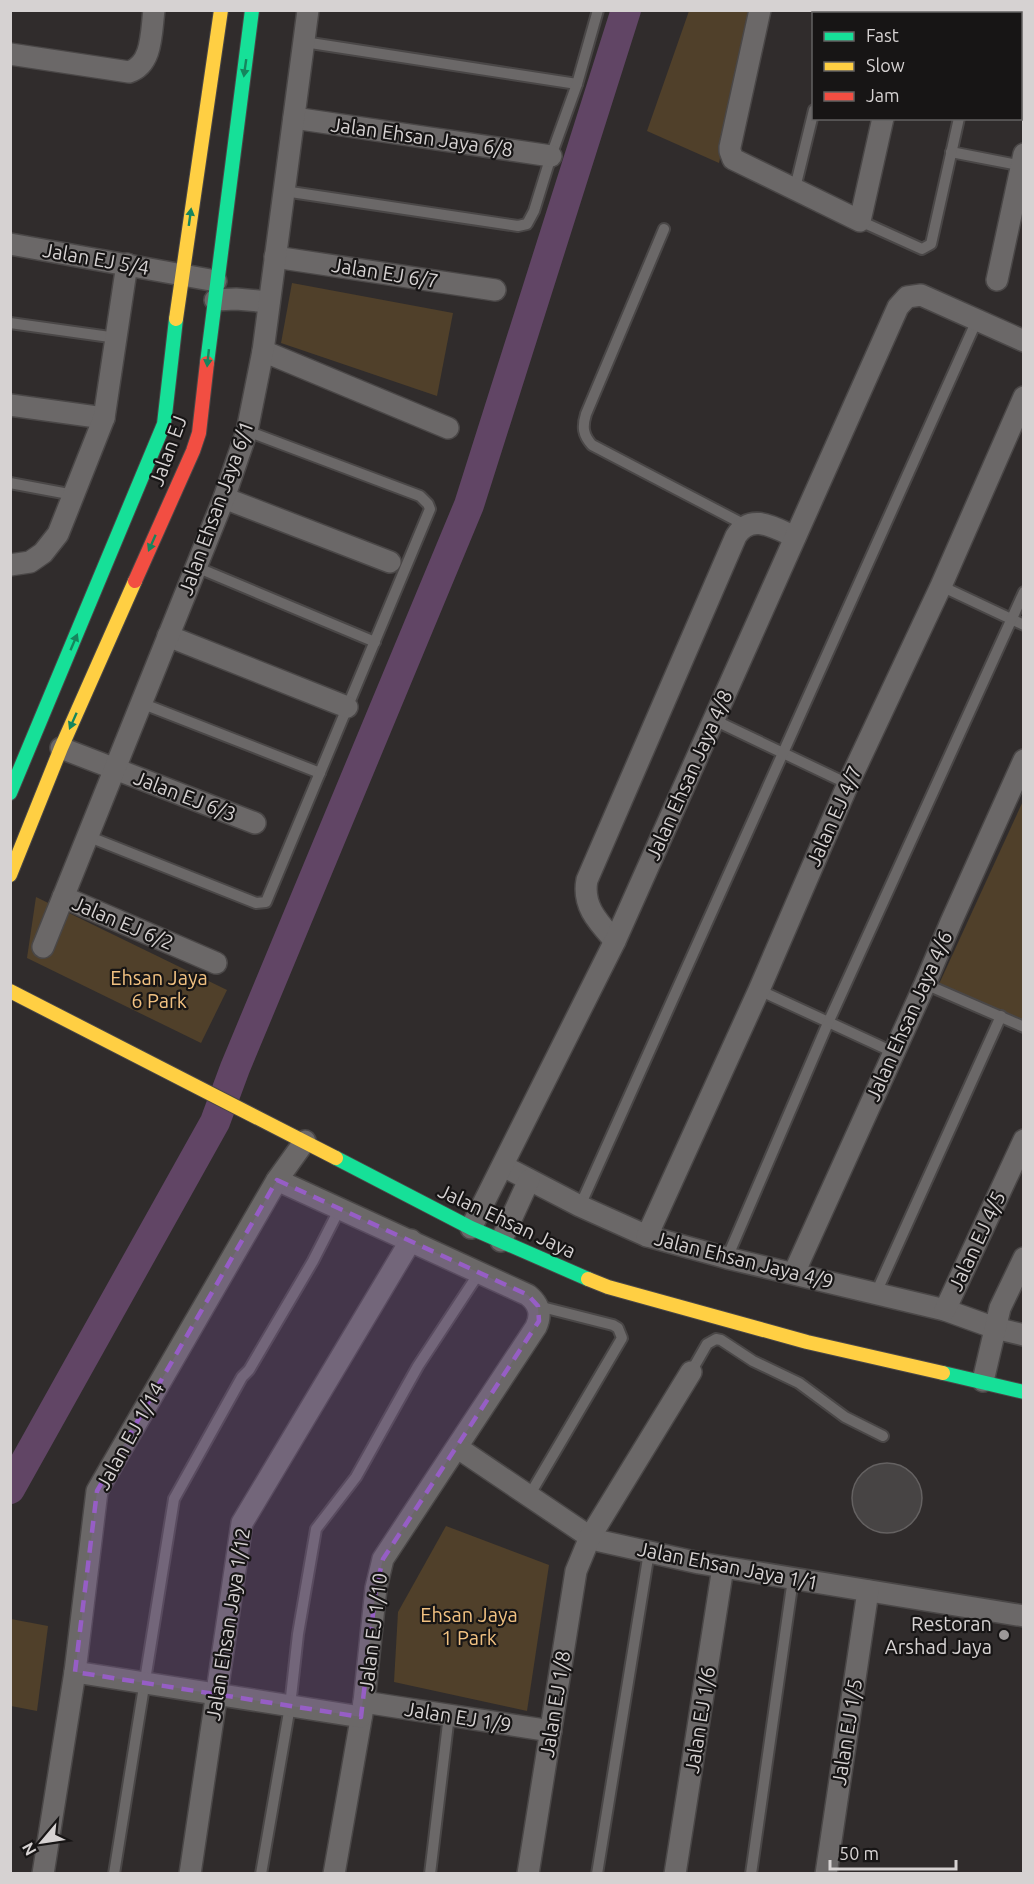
<svg xmlns="http://www.w3.org/2000/svg" width="1034" height="1884" font-family="Ubuntu,sans-serif">
	<style>
		.green { fill: #50402a }
		.lines { fill: none; stroke-linecap: round; stroke-linejoin: round }
		.river { stroke: #614565; stroke-width: 30 }
		.building { fill: #474444; stroke: #646161; stroke-width: 1.5 }
		.lane-casing { stroke: #4a4747; stroke-width: 14 }
		.street-casing { stroke: #4a4747; stroke-width: 24 }
		.fast-casing { stroke: #4a4747; stroke-width: 16 }
		.slow-casing { stroke: #4a4747; stroke-width: 16 }
		.jam-casing { stroke: #4a4747; stroke-width: 16 }
		.lane { stroke: #6b6868; stroke-width: 10 }
		.street { stroke: #6b6868; stroke-width: 21 }
		.fast { stroke: #16e098; stroke-width: 14 }
		.slow { stroke: #ffcf43; stroke-width: 14 }
		.jam { stroke: #f24e42; stroke-width: 14 }
		.oneway { fill: #16855d }
		.marked { fill: #965ec5; fill-opacity: 0.2; stroke: #965ec5; stroke-width: 4.5; stroke-dasharray: 12 8; stroke-linejoin: round }
		.poi-dot { fill: #9c9898; stroke: #171515; stroke-width: 2 }
		.labels { text-anchor: middle; stroke-width: 4.5; stroke-linejoin: round; paint-order: stroke }
		.street-label { font-size: 20px; fill: #d6d2d2; stroke: #171515 }
		.park-label { font-size: 20px; fill: #f1c181; stroke: #171515 }
		.poi-label { font-size: 20px; fill: #d6d2d2; stroke: #171515; text-anchor: end }
	</style>
	<rect width="100%" height="100%" fill="#302c2c"/>
	<!-- green -->
	<g class="green">
		<path d="M689,11H753L719,163L647,131Z"/>
		<path d="M292,283L453,313L437,396L281,343Z"/>
		<path d="M1023,801V1021L939,984Z"/>
		<path d="M36,897L227,990L201,1043L27,958Z"/>
		<path d="M446,1526L549,1565L527,1711L394,1682L398,1612Z"/>
		<path d="M11,1619L48,1626L37,1711L11,1706Z"/>
	</g>
	<g class="lines">
		<!-- river -->
		<path class="river" d="M10,1489L215,1122L235,1068L469,505L626,10"/>
	</g>
	<!-- building -->
	<circle class="building" cx="887" cy="1498" r="35"/>
	<g class="lines">
		<defs>
			<g id="lane">
				<path d="M836,14L837,10"/>
				<path d="M984,14V10"/>
				<path d="M304,42L577,84"/>
				<path d="M951,152L1023,166"/>
				<path d="M795,188L814,110"/>
				<path d="M284,191L518,226L527,224L534,211L551,156L577,84L598,10"/>
				<path d="M860,221L922,249L931,244L959,118"/>
				<path d="M664,229L586,414C582,427 583,435 592,445L745,525"/>
				<path d="M10,323L117,338"/>
				<path d="M10,483L74,495"/>
				<path d="M196,567L375,642"/>
				<path d="M941,586L1024,625"/>
				<path d="M141,703L320,773"/>
				<path d="M714,720L848,784"/>
				<path d="M87,836L256,903L266,902L430,509L428,504L420,496L247,431"/>
				<path d="M925,984L1024,1027"/>
				<path d="M759,990L893,1052"/>
				<path d="M580,1206L977,320"/>
				<path d="M727,1258L828,1023L1024,592"/>
				<path d="M876,1293L1001,1016"/>
				<path d="M691,1372L707,1344L716,1339L721,1340L753,1361L799,1383L845,1417L883,1436"/>
				<path d="M529,1496L622,1338L618,1328L613,1325L538,1306"/>
				<path d="M114,1874L174,1499L242,1377L249,1370L313,1261L340,1208"/>
				<path d="M261,1874L290,1706L298,1634L316,1529L356,1477L418,1366L479,1273"/>
				<path d="M430,1874L449,1715"/>
				<path d="M597,1874L649,1552"/>
				<path d="M751,1874L793,1579"/>
			</g>
			<g id="street">
				<path d="M760,10L730,147V151L733,159L860,221L883,118"/>
				<path d="M907,14V10"/>
				<path d="M10,54L129,72C153,64 151,32 154,10"/>
				<path d="M294,118L551,156"/>
				<path d="M10,244L216,281"/>
				<path d="M275,257L495,290"/>
				<path d="M997,280L1024,154"/>
				<path d="M215,300L236,299L269,302"/>
				<path d="M263,351L448,428"/>
				<path d="M10,405L104,418"/>
				<path d="M224,498L390,562"/>
				<path d="M10,565L30,562L43,553L58,534L104,418L127,264"/>
				<path d="M168,636L347,707"/>
				<path d="M61,748L255,823"/>
				<path d="M63,897L216,963"/>
				<path d="M615,941C598,922 582,906 587,880L736,536C751,512 775,528 795,537"/>
				<path d="M43,947L224,498L247,431L263,351L308,10"/>
				<path d="M503,1166L580,1206L647,1236L727,1258L945,1310L995,1328L1024,1335"/>
				<path d="M277,1180L528,1295C539,1304 542,1314 536,1327L383,1559L376,1588L364,1702L334,1874"/>
				<path d="M471,1228L615,941L898,307L907,297L921,295L1024,341"/>
				<path d="M647,1236L759,990L848,784L941,586L1024,397"/>
				<path d="M501,1241L529,1180"/>
				<path d="M794,1273L925,984L951,922L1024,760"/>
				<path d="M945,1310L1024,1140"/>
				<path d="M983,1381L1000,1308L1024,1258"/>
				<path d="M458,1448L590,1537L600,1541L699,1563L1024,1616"/>
				<path d="M75,1672L361,1717"/>
				<path d="M364,1702L551,1731"/>
				<path d="M43,1874L75,1672L97,1491L277,1180L305,1141"/>
				<path d="M190,1874L242,1523L411,1240"/>
				<path d="M528,1874L576,1571L590,1537L691,1372"/>
				<path d="M675,1874L723,1567"/>
				<path d="M826,1874L868,1591"/>
			</g>
			<g id="fast">
				<path d="M207,363L252,10"/>
				<path d="M10,793L164,424L176,319"/>
				<path d="M336,1158L471,1228L588,1279"/>
				<path d="M943,1373L1024,1392"/>
			</g>
			<g id="slow">
				<path d="M176,319L221,10"/>
				<path d="M10,875L61,748L135,581"/>
				<path d="M10,991L336,1158"/>
				<path d="M588,1279L608,1287L807,1342L943,1373"/>
			</g>
			<path id="jam" d="M135,581L193,451L199,433L207,363"/>
		</defs>
		<!-- lane casing -->
		<use href="#lane" class="lane-casing"/>
		<!-- street casing -->
		<use href="#street" class="street-casing"/>
		<!-- fast casing -->
		<use href="#fast" class="fast-casing"/>
		<!-- slow casing -->
		<use href="#slow" class="slow-casing"/>
		<!-- jam casing -->
		<use href="#jam" class="jam-casing"/>
		<!-- lane -->
		<use href="#lane" class="lane"/>
		<!-- street -->
		<use href="#street" class="street"/>
		<!-- fast -->
		<use href="#fast" class="fast"/>
		<!-- slow -->
		<use href="#slow" class="slow"/>
		<!-- jam -->
		<use href="#jam" class="jam"/>
	</g>
	<!-- one-way arrows -->
	<defs><path id="oneway-solid" d="M-6-.8H1V-3.2L6.5 0L1 3.2V.8H-6Z" transform="scale(1.5)"/></defs>
	<g class="oneway">
		<use href="#oneway-solid" transform="translate(245 68) rotate(98)"/>
		<use href="#oneway-solid" transform="translate(190 217) rotate(-82)"/>
		<use href="#oneway-solid" transform="translate(208 358) rotate(96)"/>
		<use href="#oneway-solid" transform="translate(152 543) rotate(114)"/>
		<use href="#oneway-solid" transform="translate(74 642) rotate(-67)"/>
		<use href="#oneway-solid" transform="translate(73 721) rotate(114)"/>
	</g>
	<!-- marked area -->
	<path class="marked" d="M277,1180L528,1295L538,1306L539,1321L383,1559L376,1588L361,1717L75,1672L97,1491Z"/>
	<!-- markers -->
	<circle class="poi-dot" cx="1004" cy="1635" r="6"/>
	<g class="labels">
		<!-- street labels -->
		<g class="street-label">
			<text transform="translate(422 137) rotate(8)" y="7">Jalan Ehsan Jaya 6/8</text>
			<text transform="translate(96 259) rotate(10)" y="7">Jalan EJ 5/4</text>
			<text transform="translate(385 273) rotate(9)" y="7">Jalan EJ 6/7</text>
			<text transform="translate(168 451) rotate(-70)" y="7">Jalan EJ</text>
			<text transform="translate(216 508) rotate(-70)" y="7">Jalan Ehsan Jaya 6/1</text>
			<text transform="translate(689 775) rotate(-66)" y="7">Jalan Ehsan Jaya 4/8</text>
			<text transform="translate(185 796) rotate(21)" y="7">Jalan EJ 6/3</text>
			<text transform="translate(834 816) rotate(-66)" y="7">Jalan EJ 4/7</text>
			<text transform="translate(123 923) rotate(23)" y="7">Jalan EJ 6/2</text>
			<text transform="translate(909 1016) rotate(-66)" y="7">Jalan Ehsan Jaya 4/6</text>
			<text transform="translate(507 1221) rotate(25)" y="7">Jalan Ehsan Jaya</text>
			<text transform="translate(977 1241) rotate(-65)" y="7">Jalan EJ 4/5</text>
			<text transform="translate(744 1260) rotate(14)" y="7">Jalan Ehsan Jaya 4/9</text>
			<text transform="translate(130 1436) rotate(-61)" y="7">Jalan EJ 1/14</text>
			<text transform="translate(728 1566) rotate(11)" y="7">Jalan Ehsan Jaya 1/1</text>
			<text transform="translate(228 1624) rotate(-81)" y="7">Jalan Ehsan Jaya 1/12</text>
			<text transform="translate(373 1632) rotate(-83)" y="7">Jalan EJ 1/10</text>
			<text transform="translate(555 1704) rotate(-81)" y="7">Jalan EJ 1/8</text>
			<text transform="translate(458 1717) rotate(9)" y="7">Jalan EJ 1/9</text>
			<text transform="translate(700 1720) rotate(-81)" y="7">Jalan EJ 1/6</text>
			<text transform="translate(847 1732) rotate(-81)" y="7">Jalan EJ 1/5</text>
		</g>
		<!-- park labels -->
		<g class="park-label">
			<text x="159" y="985">Ehsan Jaya<tspan x="159" dy="23">6 Park</tspan></text>
			<text x="469" y="1622">Ehsan Jaya<tspan x="469" dy="23">1 Park</tspan></text>
		</g>
		<!-- poi labels -->
		<g class="poi-label">
			<text x="992" y="1631">Restoran<tspan x="992" dy="23">Arshad Jaya</tspan></text>
		</g>
	</g>
	<!-- border -->
	<rect width="1034" height="1884" fill="none" stroke="#d6d2d2" stroke-width="24"/>
	<!-- legend -->
	<rect x="812" y="12" width="210" height="108" fill="#171515" stroke="#636161" stroke-width="1.5"/>
	<rect x="824" y="32" width="30" height="9" fill="#16e098" stroke="#636161" stroke-width="1.5"/>
	<text x="866" y="42" font-size="18" fill="#d6d2d2">Fast</text>
	<rect x="824" y="62" width="30" height="9" fill="#ffcf43" stroke="#636161" stroke-width="1.5"/>
	<text x="866" y="72" font-size="18" fill="#d6d2d2">Slow</text>
	<rect x="824" y="92" width="30" height="9" fill="#f24e42" stroke="#636161" stroke-width="1.5"/>
	<text x="866" y="102" font-size="18" fill="#d6d2d2">Jam</text>
	<!-- north arrow -->
	<g transform="translate(42 1842) rotate(241)" stroke="#171515" stroke-width="4.5" paint-order="stroke">
	<path d="M0-4.5L10 22L0 15L-10 22Z" fill="#d6d2d2"/>
	<text y="-9" font-size="16" font-weight="bold" text-anchor="middle" fill="#d6d2d2">N</text>
	</g>
	<!-- scale -->
	<path d="M830 1860v9h126v-9" fill="none" stroke="#d6d2d2" stroke-width="3"/>
	<text x="839" y="1860" font-size="18" fill="#d6d2d2" stroke="#171515" stroke-width="4.5" paint-order="stroke">50 m</text>
</svg>
